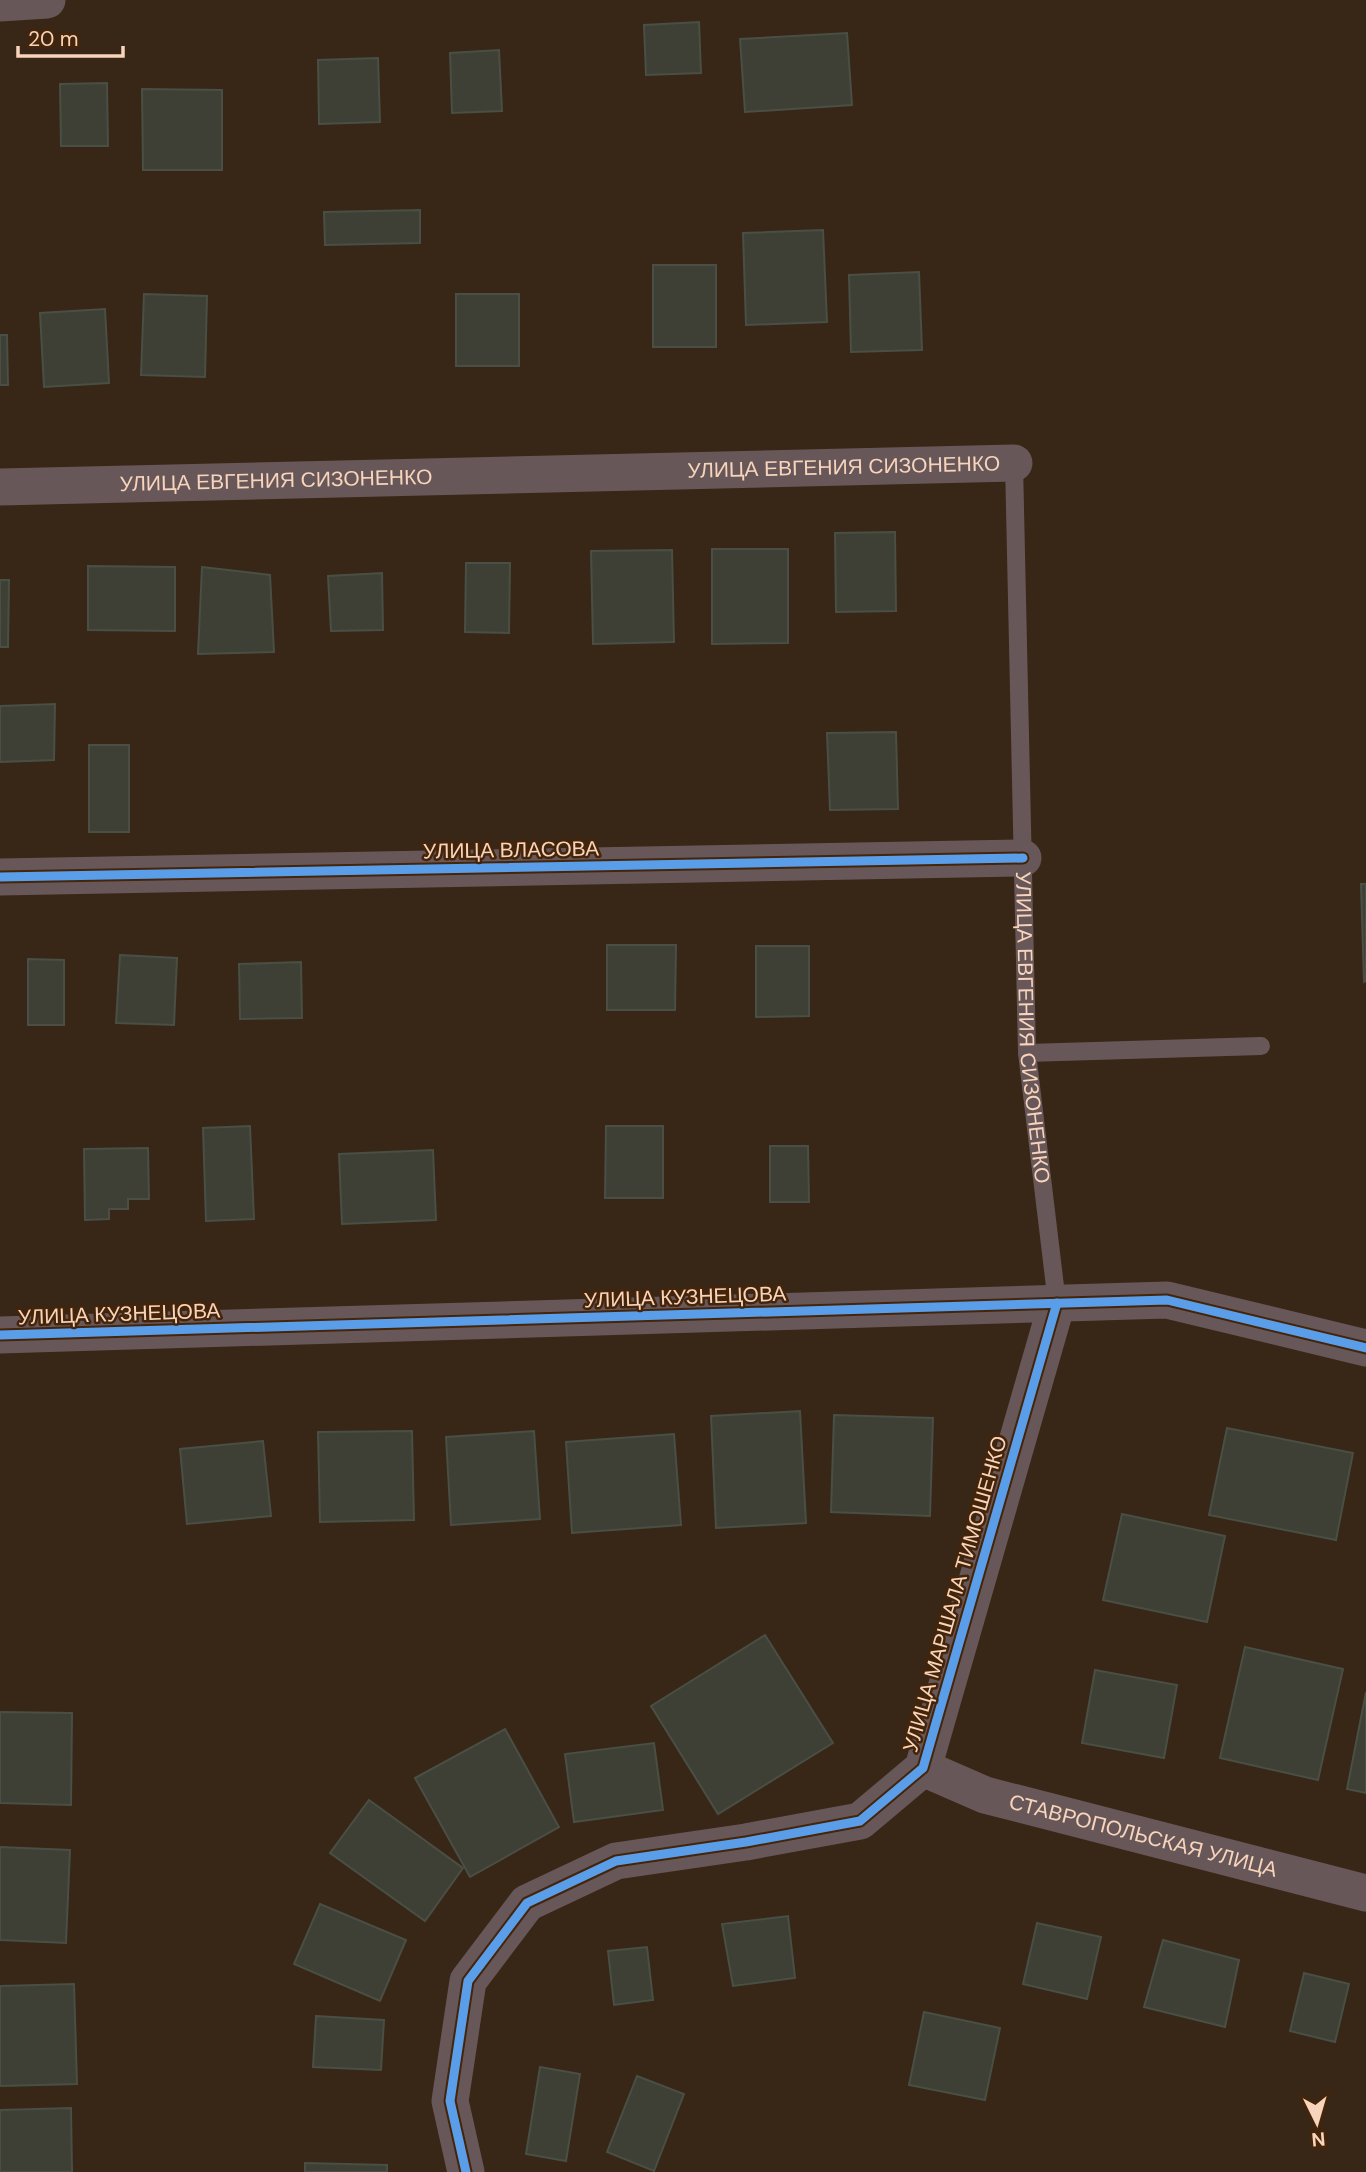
<svg xmlns="http://www.w3.org/2000/svg" width="1366" height="2172" font-family="'DM Sans',sans-serif">
	<style>
		.building { fill: #3f4035; stroke: #494f44; stroke-width: 2 }
		.lines { fill: none; stroke-linecap: round; stroke-linejoin: round }
		.service { stroke: #685759; stroke-width: 18 }
		.minor { stroke: #685759; stroke-width: 37 }
		.cycleway-casing { stroke: #45250a; stroke-width: 13 }
		.cycleway { stroke: #5a9eea; stroke-width: 9 }
		.labels { text-anchor: middle; stroke-width: 5; stroke-linejoin: round; paint-order: stroke }
		.street-label { font-size: 21px; fill: #f7d4bb; stroke: #45250a }
	</style>
	<rect width="100%" height="100%" fill="#382617"/>
	<!-- building -->
	<g class="building">
		<path d="M699,22L701,73L646,75L644,25Z"/>
		<path d="M847,33L852,105L745,112L740,39Z"/>
		<path d="M499,50L502,111L452,113L450,53Z"/>
		<path d="M378,58L380,122L319,124L318,60Z"/>
		<path d="M107,83L108,146H61L60,84Z"/>
		<path d="M142,89L222,90V170H143Z"/>
		<path d="M420,210V243L325,245L324,212Z"/>
		<path d="M823,230L827,322L746,325L743,233Z"/>
		<rect x="653" y="265" width="63" height="82"/>
		<path d="M919,272L922,350L851,352L849,275Z"/>
		<path d="M144,294L207,296L205,377L141,375Z"/>
		<rect x="456" y="294" width="63" height="72"/>
		<path d="M105,309L109,383L44,387L40,313Z"/>
		<path d="M0,335H7L8,385H0Z"/>
		<path d="M895,532L896,611L836,612L835,533Z"/>
		<path d="M712,549H788V643L712,644Z"/>
		<path d="M672,550L674,642L593,644L591,551Z"/>
		<path d="M466,563H510L509,633L465,632Z"/>
		<path d="M88,566L175,567V631L88,630Z"/>
		<path d="M202,567L270,575L274,652L198,654Z"/>
		<path d="M382,573L383,630L331,631L328,576Z"/>
		<path d="M0,580H9L8,647H0Z"/>
		<path d="M55,704L54,760L0,762V706Z"/>
		<path d="M896,732L898,809L830,810L827,733Z"/>
		<rect x="89" y="745" width="40" height="87"/>
		<path d="M1361,884H1366V981L1364,982Z"/>
		<path d="M607,945H676L675,1010H607Z"/>
		<path d="M756,946H809V1016L756,1017Z"/>
		<path d="M120,955L177,958L174,1025L116,1023Z"/>
		<path d="M28,959L64,960V1025H28Z"/>
		<path d="M301,962L302,1018L240,1019L239,964Z"/>
		<path d="M250,1126L254,1219L206,1221L203,1128Z"/>
		<path d="M606,1126H663V1198H605Z"/>
		<path d="M770,1146H808L809,1202H770Z"/>
		<path d="M148,1148L149,1199H128V1209H109V1219L85,1220L84,1149Z"/>
		<path d="M433,1150L436,1220L342,1224L339,1154Z"/>
		<path d="M800,1411L806,1523L716,1528L711,1416Z"/>
		<path d="M834,1415L933,1418L930,1516L831,1512Z"/>
		<path d="M1227,1428L1353,1453L1336,1540L1209,1515Z"/>
		<path d="M412,1431L414,1520L320,1522L318,1432Z"/>
		<path d="M534,1431L540,1519L451,1525L446,1437Z"/>
		<path d="M674,1434L681,1525L572,1533L566,1442Z"/>
		<path d="M263,1441L271,1516L187,1524L180,1449Z"/>
		<path d="M1122,1514L1225,1536L1207,1622L1103,1600Z"/>
		<path d="M765,1635L833,1743L718,1814L651,1706Z"/>
		<path d="M1245,1647L1343,1669L1318,1780L1220,1758Z"/>
		<path d="M1095,1670L1177,1685L1164,1758L1082,1743Z"/>
		<path d="M1366,1692V1793L1347,1789Z"/>
		<path d="M0,1712L72,1713L71,1805L0,1803Z"/>
		<path d="M505,1729L559,1827L470,1877L415,1778Z"/>
		<path d="M654,1743L663,1810L574,1822L565,1754Z"/>
		<path d="M369,1800L463,1868L425,1921L330,1853Z"/>
		<path d="M0,1847L70,1850L66,1943L0,1940Z"/>
		<path d="M320,1904L406,1940L380,2001L294,1964Z"/>
		<path d="M788,1916L795,1978L733,1986L722,1924Z"/>
		<path d="M1037,1923L1101,1937L1087,1999L1023,1984Z"/>
		<path d="M1163,1940L1239,1960L1225,2027L1144,2007Z"/>
		<path d="M647,1947L653,2000L614,2005L608,1951Z"/>
		<path d="M1304,1973L1349,1984L1335,2042L1290,2031Z"/>
		<path d="M74,1984L77,2084L0,2086V1986Z"/>
		<path d="M924,2012L1000,2028L985,2100L909,2085Z"/>
		<path d="M316,2016L384,2020L381,2070L313,2067Z"/>
		<path d="M540,2067L580,2074L566,2161L526,2154Z"/>
		<path d="M637,2076L684,2094L654,2171L607,2152Z"/>
		<path d="M71,2108L72,2172H0V2110Z"/>
		<path d="M305,2163L387,2165V2172H305Z"/>
	</g>
	<g class="lines">
		<!-- service -->
		<g class="service">
			<path id="s1" d="M1014,463L1027,1053L1057,1303"/>
			<path d="M1027,1053L1261,1046"/>
		</g>
		<!-- minor -->
		<g class="minor">
			<path d="M0,3L47,0"/>
			<path id="s2" d="M0,487L1014,463"/>
			<path d="M0,877L1023,858"/>
			<path d="M0,1335L1167,1300L1366,1348"/>
			<path id="s3" d="M923,1768L985,1795L1366,1893"/>
			<path d="M466,2172L450,2101L468,1981L527,1903L616,1861L746,1842L860,1821L923,1768L1057,1303"/>
		</g>
		<defs>
			<g id="cycleway">
				<path d="M0,877L1023,858"/>
				<path d="M0,1335L1167,1300L1366,1348"/>
				<path d="M466,2172L450,2101L468,1981L527,1903L616,1861L746,1842L860,1821L923,1768L1057,1303"/>
			</g>
		</defs>
		<!-- cycleway casing -->
		<use href="#cycleway" class="cycleway-casing"/>
		<!-- cycleway -->
		<use href="#cycleway" class="cycleway"/>
	</g>
	<g class="labels">
		<!-- street labels -->
		<g class="street-label">
			<text dy="7" stroke="none"><textPath href="#s2" startOffset="844">УЛИЦА ЕВГЕНИЯ СИЗОНЕНКО</textPath></text>
			<text dy="7" stroke="none"><textPath href="#s2" startOffset="276">УЛИЦА ЕВГЕНИЯ СИЗОНЕНКО</textPath></text>
			<text transform="translate(511 850) rotate(-1)" y="7">УЛИЦА ВЛАСОВА</text>
			<text dy="7" stroke="none"><textPath href="#s1" startOffset="565">УЛИЦА ЕВГЕНИЯ СИЗОНЕНКО</textPath></text>
			<text transform="translate(685 1297) rotate(-2)" y="7">УЛИЦА КУЗНЕЦОВА</text>
			<text transform="translate(119 1314) rotate(-2)" y="7">УЛИЦА КУЗНЕЦОВА</text>
			<text transform="translate(955 1594) rotate(-74)" y="7">УЛИЦА МАРШАЛА ТИМОШЕНКО</text>
			<text dy="7" stroke="none"><textPath href="#s3" startOffset="231">СТАВРОПОЛЬСКАЯ УЛИЦА</textPath></text>
		</g>
	</g>
	<!-- north arrow -->
	<g transform="translate(1317 2123) rotate(175)" stroke="#45250a" stroke-width="5" paint-order="stroke">
	<path d="M0-5L12 26L0 18L-12 26Z" fill="#f7d4bb"/>
	<text y="-10" font-size="19" font-weight="bold" text-anchor="middle" fill="#f7d4bb">N</text>
	</g>
	<!-- scale -->
	<path d="M18 46v10h105v-10" fill="none" stroke="#f7d4bb" stroke-width="3.5"/>
	<text x="28" y="46" font-size="21" fill="#f7d4bb" stroke="#45250a" stroke-width="5" paint-order="stroke">20 m</text>
</svg>
